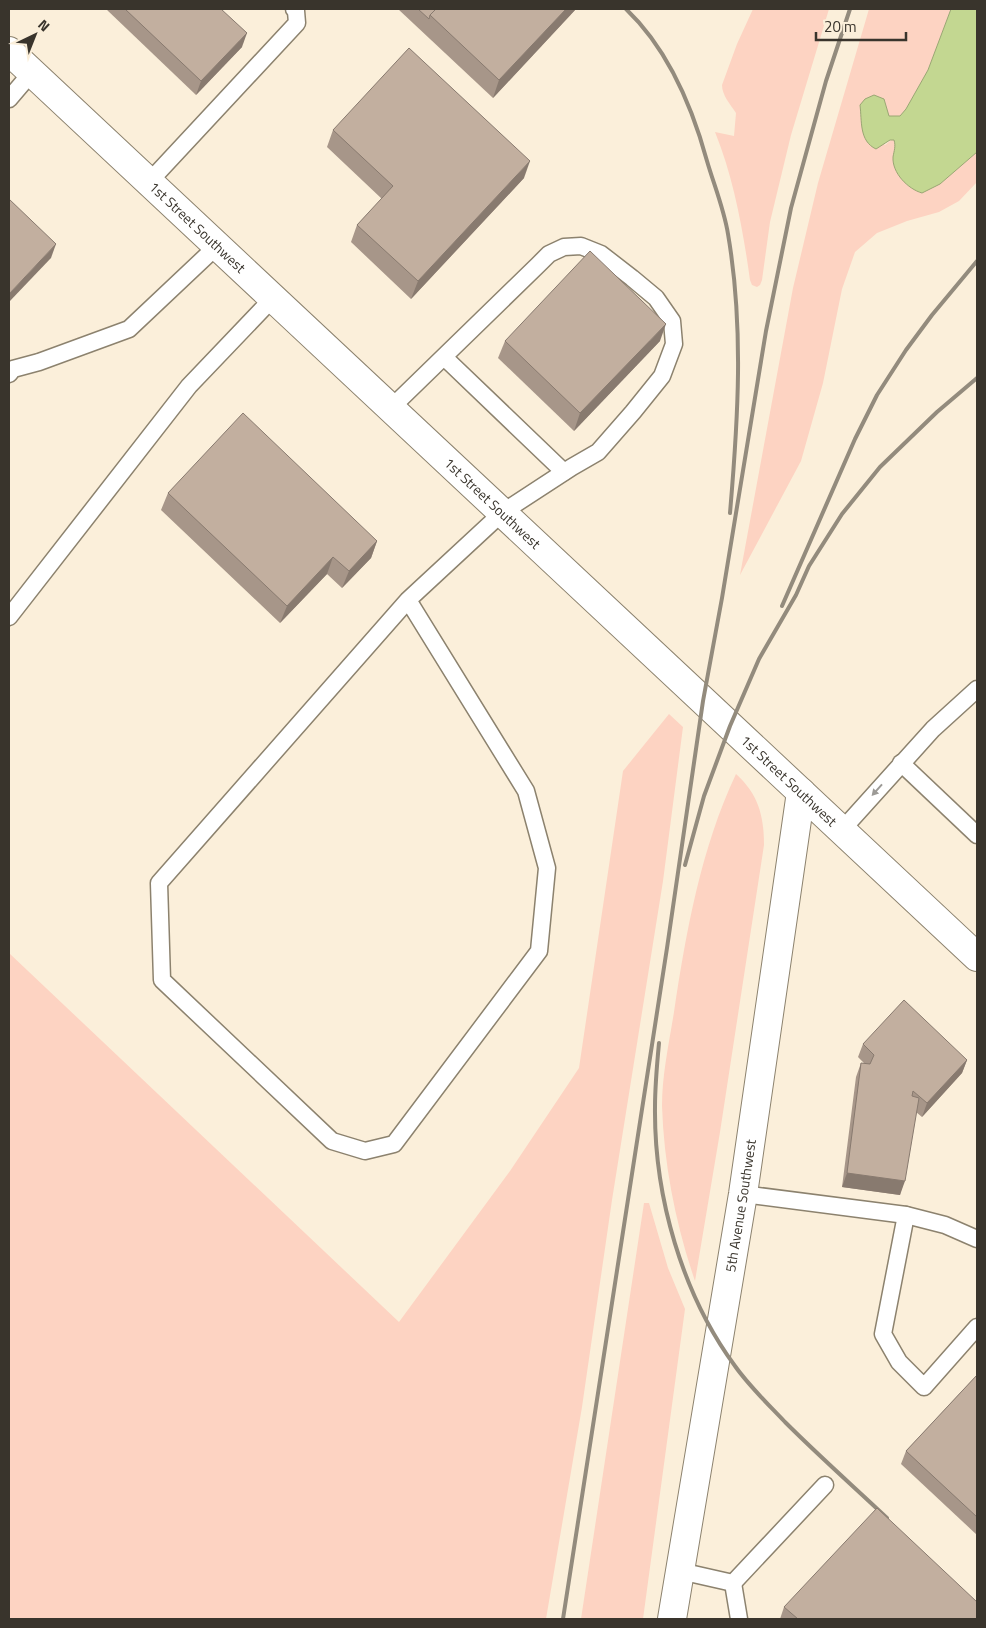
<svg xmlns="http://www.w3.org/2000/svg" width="986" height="1628" font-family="'Titillium Web',sans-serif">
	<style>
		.green { fill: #fdd3c2 }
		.water { fill: #c3d791; stroke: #9aa673 }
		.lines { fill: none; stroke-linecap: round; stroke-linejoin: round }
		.service-casing { stroke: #8c826e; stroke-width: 19 }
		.tertiary-casing { stroke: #8c826e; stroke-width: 30 }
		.service { stroke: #fff; stroke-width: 16 }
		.tertiary { stroke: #fff; stroke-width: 28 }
		.rail { stroke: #938b7d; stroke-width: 4 }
		.wall { fill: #a79689 }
		.shaded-wall { fill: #887a6f }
		.building { fill: #c2af9f; stroke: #887a6f }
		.oneway { fill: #9c9a96 }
		.labels { text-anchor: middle; stroke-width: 4; stroke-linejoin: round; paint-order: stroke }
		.street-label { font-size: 14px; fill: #39342c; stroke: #fbefda }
	</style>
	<rect width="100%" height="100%" fill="#fbefda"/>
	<!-- green -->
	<g class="green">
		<path d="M753,9H829L791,135L770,222L762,280L760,285L757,287L752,285L750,280C743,230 734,179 715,132L734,136L736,113C730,104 722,95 722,85L737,44Z"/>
		<path d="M869,9H951L928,70L906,109L900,116H889L884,99L860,105L861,115L885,145L891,140H895L896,145L893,159L940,184L977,152V182L959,201L939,212L907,221L877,233L855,252L842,289L823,383L801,461L740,575L793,288L818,183Z"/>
		<path d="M669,714L683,727L663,881L612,1200L582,1407L546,1619H9V953L399,1322L510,1171L579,1068L623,771Z"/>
		<path d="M736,774C758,794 764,815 764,845L720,1132L695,1281C676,1225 664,1166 662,1106C662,1075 669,1043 674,1012C686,932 701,848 736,774Z"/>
		<path d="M644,1203H649L668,1268L685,1309L643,1619H581Z"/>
	</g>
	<!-- water -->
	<path class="water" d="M951,9H977V152L940,184L922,193C908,189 892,173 893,157C894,151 896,146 894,140H890L876,149C859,141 862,121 860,105L865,99L874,95L884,99L889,116H900L906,109L928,70Z"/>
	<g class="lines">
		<defs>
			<g id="service">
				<path d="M9,99L32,72"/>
				<path d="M149,182L297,23L296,11L294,9"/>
				<path d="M444,357L564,472"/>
				<path d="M9,374L13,369L39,362L129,329L217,246"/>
				<path d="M391,408L538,265L549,254L564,247L581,246L601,254L632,278L656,298L672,321L674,344L662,376L633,412L598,452L572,467L503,512L408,600L159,883L162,980L332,1141L365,1151L394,1144L539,951L547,868L526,791L408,600"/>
				<path d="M9,617L189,386L273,298"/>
				<path d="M901,763L977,835"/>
				<path d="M842,830L933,729L977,689"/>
				<path d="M743,1194L906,1215L945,1225L977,1239"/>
				<path d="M906,1215L883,1334L899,1362L924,1387L977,1327"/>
				<path d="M680,1571L733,1583L825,1485"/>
				<path d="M733,1583L739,1619"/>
			</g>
			<g id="tertiary">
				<path id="s1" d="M9,51L977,957"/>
				<path id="s2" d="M672,1619L743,1194L801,792"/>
			</g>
		</defs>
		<!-- service casing -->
		<use href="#service" class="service-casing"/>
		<!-- tertiary casing -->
		<use href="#tertiary" class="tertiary-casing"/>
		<!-- service -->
		<use href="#service" class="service"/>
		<!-- tertiary -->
		<use href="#tertiary" class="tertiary"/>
		<!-- rail -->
		<g class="rail">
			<path d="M626,9C668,49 692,106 707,161C714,185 724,209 728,234C744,327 738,420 730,513"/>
			<path d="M782,606L855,439L877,395L906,350L932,315L977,261"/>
			<path d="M685,865L704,796L730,726L759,659L796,595L809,566L842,514L880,467L937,412L977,378"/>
			<path d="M659,1043C657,1064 655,1085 655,1107C654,1196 682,1294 735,1366C749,1386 768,1404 785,1422C818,1455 853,1486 887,1518"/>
			<path d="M563,1619L667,948L703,701L722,598L766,331L791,208L826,81L850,9"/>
		</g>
	</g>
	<!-- wall -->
	<g class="wall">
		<path d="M106,9H221L242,47L196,95Z"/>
		<path d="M398,9H576L493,98Z"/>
		<path d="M333,130L524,178L411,299L351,242L357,225L382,199L327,147Z"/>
		<path d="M505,341H660L574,431L498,358Z"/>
		<path d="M168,493L377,541L371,558L342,588L327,574L280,623L161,510Z"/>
		<path d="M863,1044L967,1060L962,1073L922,1117L916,1112L900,1195L842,1187L856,1077L861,1063L865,1064L858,1057Z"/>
		<path d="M977,1375V1535L901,1464L906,1451Z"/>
		<path d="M784,1607L977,1619H780Z"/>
	</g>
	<!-- shaded-wall -->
	<g class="shaded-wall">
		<path d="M566,9H576L493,98L499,80Z"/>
		<path d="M247,33L242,47L196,95L201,81Z"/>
		<path d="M530,161L524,178L411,299L418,281Z"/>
		<path d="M56,244L51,258L9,302V294Z"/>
		<path d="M666,324L660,341L574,431L580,413Z"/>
		<path d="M377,541L371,558L342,588L349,571Z"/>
		<path d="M333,557L327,574L280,623L287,606Z"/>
		<path d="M967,1060L962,1073L922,1117L927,1103Z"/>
		<path d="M847,1173L905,1181L900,1195L842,1187Z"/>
	</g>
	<!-- building -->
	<g class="building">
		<path d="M125,9H221L247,33L201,81Z"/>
		<path d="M418,9H436L430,15L429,19Z"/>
		<path d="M436,9H566L499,80L430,15Z"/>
		<path d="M409,48L530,161L418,281L357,225L393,186L333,130Z"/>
		<path d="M9,199L56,244L9,294Z"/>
		<path d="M590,251L666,324L580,413L505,341Z"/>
		<path d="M243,413L377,541L349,571L333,557L287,606L168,493Z"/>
		<path d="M904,1000L967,1060L927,1103L913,1091L912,1096L919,1098L905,1181L847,1173L861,1063L870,1064L874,1055L863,1044Z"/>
		<path d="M977,1375V1517L906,1451Z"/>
		<path d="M877,1508L977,1602V1619H798L784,1607Z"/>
	</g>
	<!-- one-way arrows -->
	<defs><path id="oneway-solid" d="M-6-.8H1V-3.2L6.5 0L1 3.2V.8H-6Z" transform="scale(1.25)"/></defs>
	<use class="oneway" href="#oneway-solid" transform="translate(877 790) rotate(132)"/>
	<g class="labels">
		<!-- street labels -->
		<g class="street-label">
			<text dy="5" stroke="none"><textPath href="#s1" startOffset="258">1st Street Southwest</textPath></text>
			<text dy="5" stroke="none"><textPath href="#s1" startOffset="662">1st Street Southwest</textPath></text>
			<text dy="5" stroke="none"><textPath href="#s1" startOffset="1068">1st Street Southwest</textPath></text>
			<text dy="5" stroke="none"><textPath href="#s2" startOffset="419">5th Avenue Southwest</textPath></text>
		</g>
	</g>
	<!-- border -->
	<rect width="986" height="1628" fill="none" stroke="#39342c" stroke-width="20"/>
	<!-- north arrow -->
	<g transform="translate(35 35) rotate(43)" stroke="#fbefda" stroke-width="4" paint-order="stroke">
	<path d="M0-4L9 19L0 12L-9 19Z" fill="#39342c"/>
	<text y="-8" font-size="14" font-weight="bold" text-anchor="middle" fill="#39342c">N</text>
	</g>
	<!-- scale -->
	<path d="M816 32v8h90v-8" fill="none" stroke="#39342c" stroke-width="2.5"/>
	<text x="824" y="32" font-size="15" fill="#39342c" stroke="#fbefda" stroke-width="4" paint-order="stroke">20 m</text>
</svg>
